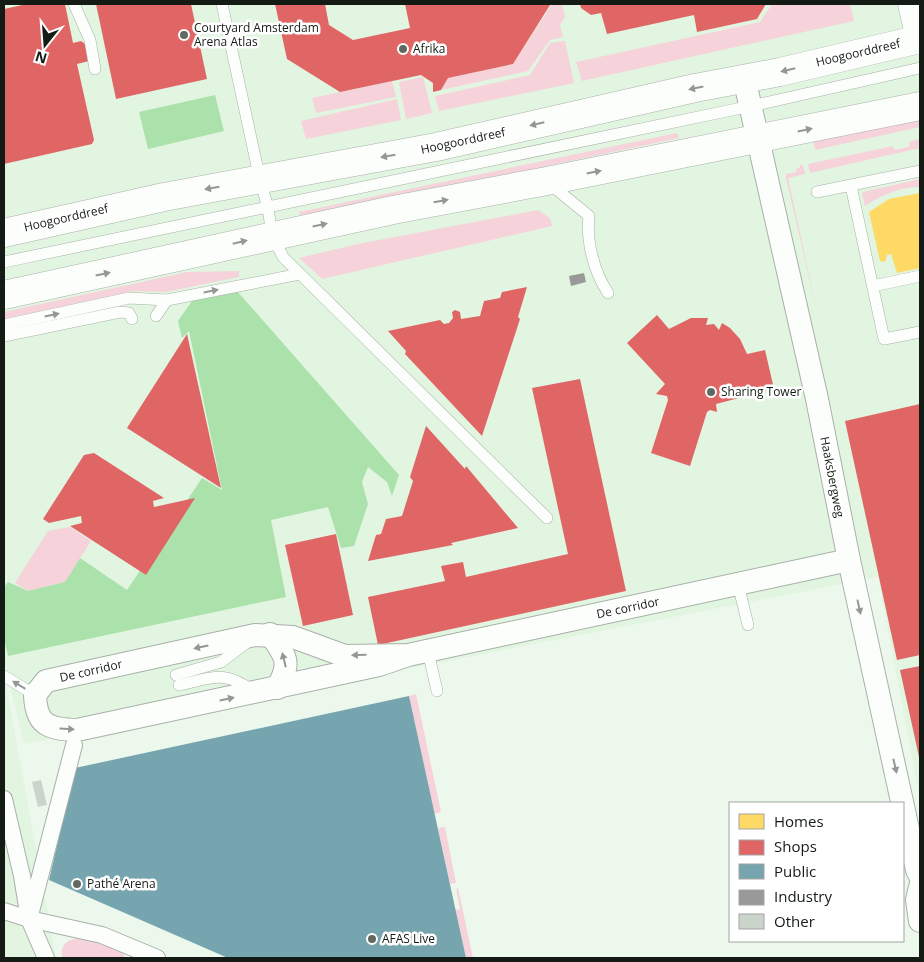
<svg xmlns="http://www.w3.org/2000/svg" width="924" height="962" font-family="'Open Sans',sans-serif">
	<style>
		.built { fill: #e2f5e1 }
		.green { fill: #f6d3da }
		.water { fill: #abe2ab }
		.homes { fill: #ffd966 }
		.shops { fill: #e06666 }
		.public { fill: #76a5af }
		.industry { fill: #999 }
		.building { fill: #cbd4cb }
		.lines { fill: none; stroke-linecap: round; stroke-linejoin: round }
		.service-casing { stroke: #a8b0a8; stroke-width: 12 }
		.pedestrian-casing { stroke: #a8b0a8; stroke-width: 18 }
		.minor-casing { stroke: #a8b0a8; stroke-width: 24 }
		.tertiary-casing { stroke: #a8b0a8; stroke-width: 29 }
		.service { stroke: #fcfefc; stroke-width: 11 }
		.pedestrian { stroke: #fcfefc; stroke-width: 16 }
		.minor { stroke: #fcfefc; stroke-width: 22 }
		.tertiary { stroke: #fcfefc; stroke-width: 28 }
		.oneway { fill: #949894 }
		.poi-dot { fill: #606860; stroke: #fff; stroke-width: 2 }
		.labels { text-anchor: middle; stroke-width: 5; stroke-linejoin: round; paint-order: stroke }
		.poi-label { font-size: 12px; fill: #141b14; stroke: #fff; text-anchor: start }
		.street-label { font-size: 12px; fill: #141b14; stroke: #fff }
	</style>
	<rect width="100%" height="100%" fill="#edf8ed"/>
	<!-- built -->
	<g class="built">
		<path d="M4,4H920V800L878,577L24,744L4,662Z"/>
		<path d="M4,673L56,958H4Z"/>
	</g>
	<!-- green -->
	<g class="green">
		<path d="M552,4H562L565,17L560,25L563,37L550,40L528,71L441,90L448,78L513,64Z"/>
		<path d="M772,4H850L854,21L582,81L576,62L760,22Z"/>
		<path d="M565,41L574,83L439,111L435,96L530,75L550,43Z"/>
		<path d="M423,77L432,113L406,119L399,82Z"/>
		<path d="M392,81L396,97L316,113L312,98Z"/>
		<path d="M397,99L401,120L306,139L301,121Z"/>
		<path d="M920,115V127L815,150L813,138Z"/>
		<path d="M677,133L679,138L316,215H300L299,212Z"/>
		<path d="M920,139V148L810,173L808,164L893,146L895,150L909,147V142Z"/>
		<path d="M800,165H803L805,174L788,178L818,316L786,178V174L796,172V169L800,168Z"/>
		<path d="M920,179V187C899,187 882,195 865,206L862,194L863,192Z"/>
		<path d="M538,210L550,218L552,226L322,279L299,258L358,244Z"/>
		<path d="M239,271V277L166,292L133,291L4,321V312L187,272Z"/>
		<path d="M70,527L91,541L65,582L28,591L15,583L48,531Z"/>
		<path d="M416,694L441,812L434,814L409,696Z"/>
		<path d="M445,827L456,883L450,884L438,828Z"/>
		<path d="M458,888L473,958H466L455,910L460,909L456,889Z"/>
		<path d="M80,938L99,940L122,951L125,958H62C60,945 67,939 80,938Z"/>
	</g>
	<!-- water -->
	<g class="water">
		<path d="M215,95L224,131L148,149L139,112Z"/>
		<path d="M237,291L399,475L392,496L387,482L368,467L362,482L368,504L354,546L341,548L328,507L271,520L286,597L8,656L4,638V587L8,582L28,591L65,582L80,558L127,590L202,478L222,490L189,331L182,338L178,321L192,301Z"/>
	</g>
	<!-- homes -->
	<path class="homes" d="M920,193V268L897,273L891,254L887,255L885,262L880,261L869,212L889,199Z"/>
	<!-- shops -->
	<g class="shops">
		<path d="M27,4H65L73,43L81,41L85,44L89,61L77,64L94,140L92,144L4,164V9Z"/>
		<path d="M96,4H191L207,79L116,99Z"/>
		<path d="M275,4H325L329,25L353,40L410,28L405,4L550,5L513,64L448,78L441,90L433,92V83L421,75L340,92L287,59Z"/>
		<path d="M580,4H766L757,19L697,32L694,15L607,34L601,13L591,15L581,8Z"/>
		<path d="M527,287L518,317L520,319L482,436L405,354L406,351L388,331L440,320L444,324L449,323L453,318L452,312L455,310L460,312L461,319L480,316L484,301L500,298L502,292Z"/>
		<path d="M657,315L669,329L691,318H708L706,325L714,324L719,330L722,323L730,328L740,339L747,354L765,350L774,389L716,404L717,412L710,410L707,412L690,466L651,453L668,400L667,396L656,394L665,384L627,343Z"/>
		<path d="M187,334L221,488L127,428Z"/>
		<path d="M580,379L626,591L378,645L368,597L445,581L441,566L463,562L466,577L568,554L532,388Z"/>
		<path d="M920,404V655L897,660L845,421Z"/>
		<path d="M426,426L465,469L466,466L518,528L451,543L453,545L368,561L376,535L381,534L386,519L402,516L413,481L410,477Z"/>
		<path d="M94,453L164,498L153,501L154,507L195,498L146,575L70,526L82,523L81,516L49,523L43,519L84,455Z"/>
		<path d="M336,534L353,615L303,626L285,545Z"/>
		<path d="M920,666V757H919L900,670Z"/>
	</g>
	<!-- public -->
	<path class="public" d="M409,696L466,958H228L49,880L75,768Z"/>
	<!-- industry -->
	<path class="industry" d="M584,273L586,282L571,286L569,276Z"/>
	<!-- building -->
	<path class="building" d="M41,780L47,805L38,807L32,782Z"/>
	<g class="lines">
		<defs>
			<g id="service">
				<path d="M74,4L90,40L95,69"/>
				<path d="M222,4L260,180L268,208L272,235L283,257L547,518"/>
				<path d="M550,184L589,216C586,241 594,272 608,293"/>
				<path d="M851,186L884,339L920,332"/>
				<path d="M817,192L920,171"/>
				<path d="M4,262L751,106L920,68"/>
				<path d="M873,286L920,276"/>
				<path d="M156,316L167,300"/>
				<path d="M4,325L129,298L167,300L300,274"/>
				<path d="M4,336L120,312L129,313L132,319"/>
				<path d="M738,584L748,625"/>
				<path d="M428,651L437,691"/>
				<path d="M176,675L221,662L250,640"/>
				<path d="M4,676L35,695"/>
				<path d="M179,685C212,678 225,669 254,692"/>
			</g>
			<g id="pedestrian">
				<path d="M4,799L22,876L29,919L46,958"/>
				<path d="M4,911L29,919L102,935L157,958"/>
				<path d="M29,919L74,745"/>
			</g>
			<g id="minor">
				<path d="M744,78L817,399L849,560L917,870L920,876"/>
				<path d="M270,634C286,656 292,663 277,688"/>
				<path d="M408,655L345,656L293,637L255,635L46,681L35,695C36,725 48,729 77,730L379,665L408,655L849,560"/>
				<path d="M920,887L917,900L920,921"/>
			</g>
			<g id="tertiary">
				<path d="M912,4L920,38"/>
				<path d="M4,233L164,197L436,147L695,88L780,72L920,39"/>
				<path d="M4,295L393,210L547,181L920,106"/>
			</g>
		</defs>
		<!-- service casing -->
		<use href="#service" class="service-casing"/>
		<!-- pedestrian casing -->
		<use href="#pedestrian" class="pedestrian-casing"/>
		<!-- minor casing -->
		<use href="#minor" class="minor-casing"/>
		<!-- tertiary casing -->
		<use href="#tertiary" class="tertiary-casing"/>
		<!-- service -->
		<use href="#service" class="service"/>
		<!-- pedestrian -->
		<use href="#pedestrian" class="pedestrian"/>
		<!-- minor -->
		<use href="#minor" class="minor"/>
		<!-- tertiary -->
		<use href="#tertiary" class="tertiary"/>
	</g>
	<!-- one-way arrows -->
	<defs><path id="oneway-solid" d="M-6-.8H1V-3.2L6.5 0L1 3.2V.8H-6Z" transform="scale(1.25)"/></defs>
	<g class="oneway">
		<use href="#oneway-solid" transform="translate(788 70) rotate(167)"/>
		<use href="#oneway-solid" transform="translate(696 88) rotate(168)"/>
		<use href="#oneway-solid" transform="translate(537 124) rotate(167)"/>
		<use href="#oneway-solid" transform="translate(805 130) rotate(-12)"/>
		<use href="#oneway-solid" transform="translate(388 156) rotate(170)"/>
		<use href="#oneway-solid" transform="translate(594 172) rotate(-11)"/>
		<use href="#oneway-solid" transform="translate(212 188) rotate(170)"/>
		<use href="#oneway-solid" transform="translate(441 201) rotate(-10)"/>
		<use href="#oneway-solid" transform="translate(320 225) rotate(-12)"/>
		<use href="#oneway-solid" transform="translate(240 242) rotate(-13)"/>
		<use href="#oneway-solid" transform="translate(103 274) rotate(-12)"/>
		<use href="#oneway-solid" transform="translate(211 291) rotate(-11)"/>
		<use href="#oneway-solid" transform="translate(52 315) rotate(-12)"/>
		<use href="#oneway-solid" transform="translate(859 607) rotate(78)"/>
		<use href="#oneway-solid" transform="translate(201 647) rotate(168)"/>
		<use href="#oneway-solid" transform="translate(359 655) rotate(179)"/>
		<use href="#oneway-solid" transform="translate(284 660) rotate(-104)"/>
		<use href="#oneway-solid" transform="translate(19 685) rotate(-149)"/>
		<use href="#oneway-solid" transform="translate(227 699) rotate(-12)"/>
		<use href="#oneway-solid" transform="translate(67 729) rotate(4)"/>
		<use href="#oneway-solid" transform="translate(895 766) rotate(77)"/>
	</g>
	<!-- markers -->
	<g class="poi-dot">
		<circle cx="184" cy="35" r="5"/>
		<circle cx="403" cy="49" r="5"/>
		<circle cx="711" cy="392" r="5"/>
		<circle cx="77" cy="884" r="5"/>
		<circle cx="372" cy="939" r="5"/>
	</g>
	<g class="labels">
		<!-- poi labels -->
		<g class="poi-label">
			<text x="194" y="32">Courtyard Amsterdam<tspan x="194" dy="14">Arena Atlas</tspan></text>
			<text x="413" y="53">Afrika</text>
			<text x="721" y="396">Sharing Tower</text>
			<text x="87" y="888">Pathé Arena</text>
			<text x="382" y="943">AFAS Live</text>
		</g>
		<!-- street labels -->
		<g class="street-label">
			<text transform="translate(858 53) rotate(-13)" y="4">Hoogoorddreef</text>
			<text transform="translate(463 141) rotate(-12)" y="4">Hoogoorddreef</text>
			<text transform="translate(66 218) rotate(-13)" y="4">Hoogoorddreef</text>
			<text transform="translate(832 477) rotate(79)" y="4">Haaksbergweg</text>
			<text transform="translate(628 608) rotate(-12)" y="4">De corridor</text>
			<text transform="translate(91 671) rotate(-13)" y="4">De corridor</text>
		</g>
	</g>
	<!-- border -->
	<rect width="924" height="962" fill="none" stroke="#141b14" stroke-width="10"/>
	<!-- legend -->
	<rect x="729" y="802" width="175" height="140" fill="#ffffff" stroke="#a1a4a1"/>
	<rect x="739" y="814" width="25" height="15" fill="#ffd966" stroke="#a1a4a1"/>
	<text x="774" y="827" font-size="15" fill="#141b14">Homes</text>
	<rect x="739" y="840" width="25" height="15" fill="#e06666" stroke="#a1a4a1"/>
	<text x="774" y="852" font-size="15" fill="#141b14">Shops</text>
	<rect x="739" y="864" width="25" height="15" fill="#76a5af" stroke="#a1a4a1"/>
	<text x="774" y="877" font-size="15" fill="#141b14">Public</text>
	<rect x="739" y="890" width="25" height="15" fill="#999999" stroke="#a1a4a1"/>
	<text x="774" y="902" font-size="15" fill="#141b14">Industry</text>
	<rect x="739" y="914" width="25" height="15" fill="#cbd4cb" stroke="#a1a4a1"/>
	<text x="774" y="927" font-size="15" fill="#141b14">Other</text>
	<!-- north arrow -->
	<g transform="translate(45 45) rotate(197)" stroke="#ffffff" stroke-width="4" paint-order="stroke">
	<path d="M0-4L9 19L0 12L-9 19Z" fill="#141b14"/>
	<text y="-8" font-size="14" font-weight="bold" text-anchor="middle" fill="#141b14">N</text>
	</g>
</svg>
